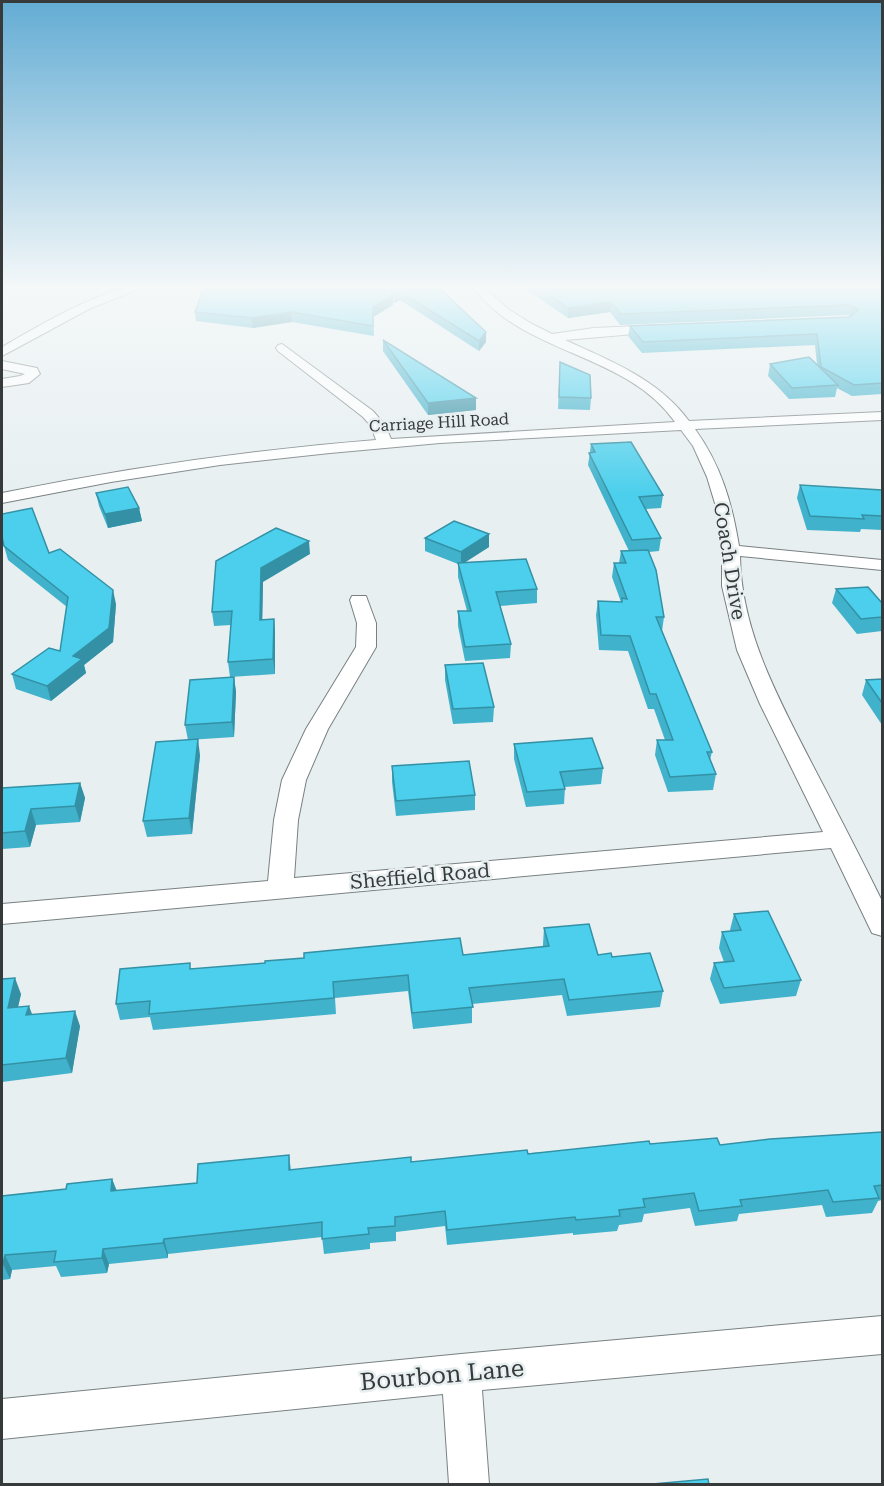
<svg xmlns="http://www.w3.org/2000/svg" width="884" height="1486" font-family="'Roboto Serif',serif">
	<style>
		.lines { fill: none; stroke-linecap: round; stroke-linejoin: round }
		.minor-casing { stroke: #798082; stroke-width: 2 }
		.minor { fill: #fff; fill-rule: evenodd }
		.wall { fill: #40b2cb }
		.shaded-wall { fill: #3491a5 }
		.building { fill: #4bcfec; stroke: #3491a5; stroke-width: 1.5 }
		.labels { text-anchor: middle; stroke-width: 5; stroke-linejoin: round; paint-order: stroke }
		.far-street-label { font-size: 16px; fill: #373a3b; stroke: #e7eff1 }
		.street-label { font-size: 20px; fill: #373a3b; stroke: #e7eff1 }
		.near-street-label { font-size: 24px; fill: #373a3b; stroke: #e7eff1 }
	</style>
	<rect width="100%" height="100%" fill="#e7eff1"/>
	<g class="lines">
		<defs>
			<g id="minor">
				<path d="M127,287H144L89,309L2,356V347C42,324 82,300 127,287Z"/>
				<path d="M473,287H484L508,309L532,324L552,334L594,328L662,325L664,328L658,332L565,340C611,361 658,379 689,421L882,412V420L695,429C721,465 732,503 739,546L882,560V570L740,556C741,631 778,697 811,762C835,808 859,854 882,901V936L872,933L831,848L2,924V904L268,881L274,820L282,780L306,729L356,647L357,623L350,600L352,596H366L376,623V647L328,729L306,780L298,820L294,878L823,832L760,704L737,650L722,586V550L717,510L707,477L693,446L681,430L440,443L330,453L220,465L111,482L2,503V493C126,468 250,450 376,440L371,426L363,417L278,351L276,348L278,345L282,344L373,411L385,425L391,439L675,422C626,352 522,355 473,287Z"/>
				<path d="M2,361L37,368L40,374L29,383L2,387V379L20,376L25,374L2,369Z"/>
				<path d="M882,1316V1354L482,1390L489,1484H449L443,1394L2,1439V1399L461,1354Z"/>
			</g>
		</defs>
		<!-- minor casing -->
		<use href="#minor" class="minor-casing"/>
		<!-- minor -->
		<use href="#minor" class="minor"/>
	</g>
	<!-- wall -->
	<g class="wall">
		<path d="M438,287L486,332V342L479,351L400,300L395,303L393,302V305L373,317L374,336L292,322L253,328L196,321L195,312Z"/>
		<path d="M525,287H882V394L852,396L837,388L835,397L789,399L768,376L770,364L817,365L815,345L642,353L628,336L630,326L851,317L848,315L620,325L610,312L568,318L527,290Z"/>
		<path d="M383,340L476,410L428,415L383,351Z"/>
		<path d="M560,362L591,398L590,410L558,409Z"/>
		<path d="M591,444L663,495L661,508L646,509L661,538L659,551L649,552L664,617L662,631L712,752L710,760L716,774L713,790L668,792L655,755L657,740H665L654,709H648L628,651L599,650L596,615L598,601L621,602L612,577L614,563H619L621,551H629L588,465Z"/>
		<path d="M800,485L882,490V530L861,529L860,532L807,530L797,498Z"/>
		<path d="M96,493L139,508L142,521L108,528L99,506Z"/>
		<path d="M2,514L49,553L116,604L113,642L84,665L86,673L51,701L16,689L12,674L60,651L67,607L8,560L2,539Z"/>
		<path d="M489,534V547L465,562L537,589V603L500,606L511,644L510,658L465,661L458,626V611H467L458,577V564L425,551V538Z"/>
		<path d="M310,554L263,582L262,620L274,619L275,633V674L230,677L228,662L231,625L214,626L212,612Z"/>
		<path d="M836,589L882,603V631L857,634L832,603Z"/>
		<path d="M445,665L494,707L493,722L453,724L445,680Z"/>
		<path d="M234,677L236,692L234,737L188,740L185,725Z"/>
		<path d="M882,679V725L862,695L866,680Z"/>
		<path d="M514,744L603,768L601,784L565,787L564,804L526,807L514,759Z"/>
		<path d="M200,755L192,834L147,837L143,821Z"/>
		<path d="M392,766L475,795V810L396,816L392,782Z"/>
		<path d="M80,783L85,798L80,822L36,825L30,847L2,849V788Z"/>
		<path d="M734,914L801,980L796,996L720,1004L710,979L714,963L724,962L719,948L722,932L731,931L730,930Z"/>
		<path d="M544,928L598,955L612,957L663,991L660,1007L567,1016L562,995L472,1004V1023L413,1029L408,991L335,998L336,1014L153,1030L150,1017L120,1020L116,1004L191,969L463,955L543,947V944Z"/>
		<path d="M2,979L21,994L18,1007L32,1015L80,1026L72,1073L2,1082Z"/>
		<path d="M882,1132V1200L878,1201L872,1213L826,1217L822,1205L739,1214L737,1221L695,1226L690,1208L644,1214L642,1222L619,1225L617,1231L573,1235V1233L447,1245L445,1226L396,1232V1241L370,1243V1249L324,1254L322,1237L168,1254V1258L109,1264L107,1273L61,1277L56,1266L12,1270L10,1279L2,1280V1196L66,1189L112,1179L117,1191L197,1183L289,1155L291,1170L411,1162L650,1144L720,1145Z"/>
	</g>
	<!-- shaded-wall -->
	<g class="shaded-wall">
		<path d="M399,291L400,300L395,303V294Z"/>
		<path d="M393,295V305L373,317L374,336L373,307Z"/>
		<path d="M611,302L610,312L568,318V308Z"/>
		<path d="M291,312L292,322L253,328L252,318Z"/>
		<path d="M486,332V342L479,351V341Z"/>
		<path d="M476,398V410L428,415V403Z"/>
		<path d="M139,508L142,521L108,528L105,514Z"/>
		<path d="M489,534V547L461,565V552Z"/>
		<path d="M309,541L310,554L263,582L262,634L260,620L261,568Z"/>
		<path d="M113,590L116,604L113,642L84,665L86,673L51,701L47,686Z"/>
		<path d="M274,619L275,633V674L273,659Z"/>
		<path d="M234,677L236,692L234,737L232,722Z"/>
		<path d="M198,739L200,755L192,834L189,818Z"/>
		<path d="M80,783L85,798L80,822L75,806Z"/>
		<path d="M31,809L36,825L30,847L25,831Z"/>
		<path d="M15,978L21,994L14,1024L8,1008Z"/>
		<path d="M29,1006L35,1022L26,1015Z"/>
		<path d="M75,1011L80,1026L72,1073L66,1058Z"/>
		<path d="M112,1179L118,1195L111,1191Z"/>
		<path d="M164,1239L168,1254V1258L163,1243Z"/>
		<path d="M103,1249L109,1264L107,1273L102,1258Z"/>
		<path d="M5,1255L12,1270L10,1279L3,1264Z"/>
	</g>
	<!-- building -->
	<g class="building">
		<path d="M204,287H438L486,332L479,341L399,291L395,294L390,291L393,295L373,307V326L291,312L252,318L195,312Z"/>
		<path d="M538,287H882V383L854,385L821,367L817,334L643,342L630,326L850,317L858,310L850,305L621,314L611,302L568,308Z"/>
		<path d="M383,340L476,398L428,403Z"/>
		<path d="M809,357L838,385L792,388L770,364Z"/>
		<path d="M560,362L590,375L591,398L559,397Z"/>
		<path d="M631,442L663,495L639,497L661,538L632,540L589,453L595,452L591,444Z"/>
		<path d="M800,485L882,490V516L862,515L864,519L810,516Z"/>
		<path d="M128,487L139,508L105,514L96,493Z"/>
		<path d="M32,508L49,553L60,549L113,590L109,628L73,656L82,659L47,686L12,674L49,648L60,651L68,597L4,546L2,537V514Z"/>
		<path d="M454,521L489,534L461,552L425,538Z"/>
		<path d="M276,528L309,541L261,568L260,620L274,619L273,659L228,662L232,611L212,612L216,561Z"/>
		<path d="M648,550L656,570L664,617H656L712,752H707L716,774L670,777L657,740H673L656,694H650L630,636L601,635L598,601L622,602V598L627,599L614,563H626L621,551Z"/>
		<path d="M526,559L537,589L496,592L511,644L465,647L458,611H471L458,563Z"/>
		<path d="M868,587L882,603V617L861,619L836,589Z"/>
		<path d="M483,663L494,707L453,709L445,665Z"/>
		<path d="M234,677L232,722L185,725L190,680Z"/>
		<path d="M882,679V703L866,680Z"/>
		<path d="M592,738L603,768L560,772L565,789L527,792L514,744Z"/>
		<path d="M198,739L189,818L143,821L156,742Z"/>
		<path d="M469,761L475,795L396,801L392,766Z"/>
		<path d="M80,783L75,806L31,809L25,831L2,833V788Z"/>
		<path d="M768,911L801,980L724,988L714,963L734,961L722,932L741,930L734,914Z"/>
		<path d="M589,924L598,955L611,953L612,957L650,953L663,991L569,1000L564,979L469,988L473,1007L412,1013L408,975L333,982L334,998L149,1014L150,1001L116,1004L120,969L190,963V969L265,963V961L304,958V953L460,938L463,955L549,946L544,928Z"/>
		<path d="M15,978L8,1008L29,1006L26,1015L75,1011L66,1058L2,1065V979Z"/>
		<path d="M882,1132V1185L874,1186L879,1198L833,1202L828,1190L740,1200L742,1206L699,1211L694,1193L643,1199L645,1207L619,1210L620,1216L576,1220L575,1217L447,1230L445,1211L395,1217V1226L368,1228L369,1234L322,1239V1222L164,1239L163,1243L103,1249L102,1258L54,1262L56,1251L5,1255L3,1264H2V1196L66,1189L67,1184L112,1179L111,1191L197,1183L198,1164L289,1155V1170L411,1157V1162L527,1150L528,1154L649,1141L650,1144L717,1138L720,1145L770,1139Z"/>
		<path d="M708,1479L709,1485H641Z"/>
	</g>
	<!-- sky -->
	<linearGradient id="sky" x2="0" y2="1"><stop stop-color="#63acd4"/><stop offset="0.58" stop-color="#f4f8f9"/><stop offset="1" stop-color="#f4f8f9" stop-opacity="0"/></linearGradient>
	<rect width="884" height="495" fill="url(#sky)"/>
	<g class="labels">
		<!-- far-street labels -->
		<g class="far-street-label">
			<text transform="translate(439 422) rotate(-3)" y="6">Carriage Hill Road</text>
		</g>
		<!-- street labels -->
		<g class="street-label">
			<text transform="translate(730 561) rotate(81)" y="7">Coach Drive</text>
			<text transform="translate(420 876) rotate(-5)" y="7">Sheffield Road</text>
		</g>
		<!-- near-street labels -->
		<g class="near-street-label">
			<text transform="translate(442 1375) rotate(-5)" y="8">Bourbon Lane</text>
		</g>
	</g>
	<!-- border -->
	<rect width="884" height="1486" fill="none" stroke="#373a3b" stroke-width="6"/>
</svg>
